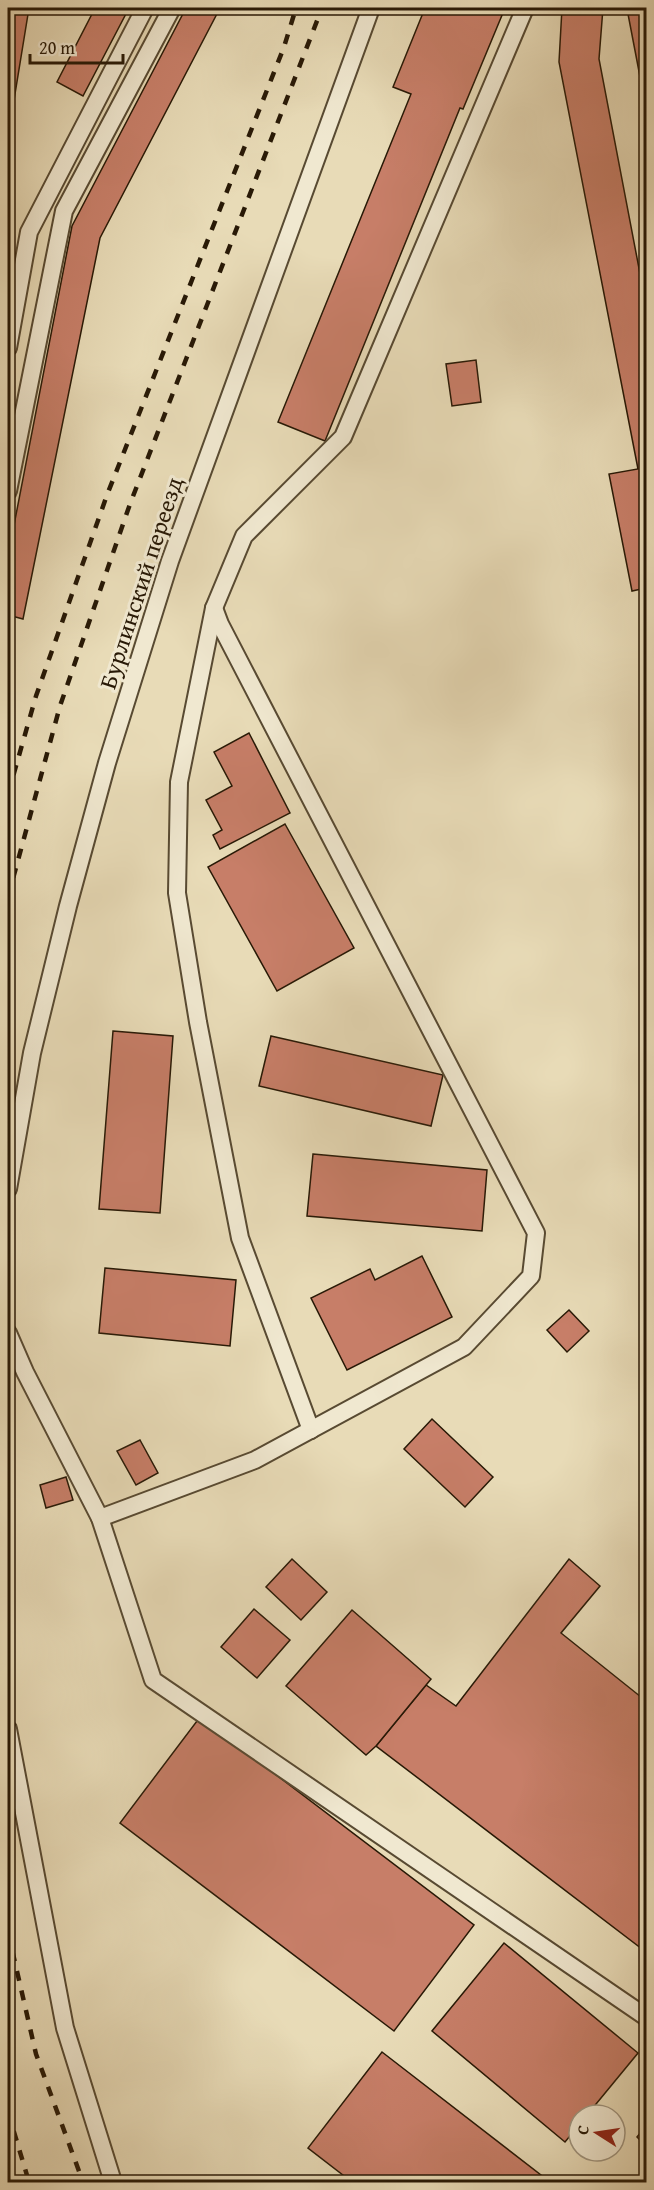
<svg xmlns="http://www.w3.org/2000/svg" width="654" height="2190" font-family="'Gentium Book Plus',serif">
	<style>
		.building { fill: #c77e68; stroke: #281906; stroke-width: 1.5 }
		.lines { fill: none; stroke-linecap: round; stroke-linejoin: round }
		.lane-casing { stroke: #584a32; stroke-width: 20 }
		.lane { stroke: #f0e8d0; stroke-width: 16 }
		.rail { stroke: #281906; stroke-width: 4.5; stroke-dasharray: 10 10; stroke-linecap: butt }
		.labels { text-anchor: middle; stroke-width: 6; stroke-linejoin: round; paint-order: stroke }
		.street-label { font-size: 24px; fill: #281906; stroke: #f0e8d0 }
	</style>
	<rect width="100%" height="100%" fill="#e8dbb7"/>
	<filter id="stains"><feTurbulence type="fractalNoise" baseFrequency=".00333" numOctaves="4"/><feColorMatrix values="0 0 0 0 .2 0 0 0 0 .09 0 0 0 0 .02 0 0 0 .5 -.17"/></filter>
	<radialGradient id="worn" r=".72"><stop offset=".6" stop-color="#630" stop-opacity="0"/><stop offset="1" stop-color="#630" stop-opacity=".3"/></radialGradient>
	<!-- building -->
	<g class="building">
		<path d="M8,8H29L13,106L8,105Z"/>
		<path d="M90,8H129L83,96L57,82L94,10Z"/>
		<path d="M186,8H220L100,238L23,619L8,615V556L72,226Z"/>
		<path d="M425,8H505L463,109L460,108L325,441L278,422L411,94L393,87Z"/>
		<path d="M562,8H603L599,59L646,305V588L632,591L609,474L638,469L559,62Z"/>
		<path d="M646,11V108L628,14Z"/>
		<path d="M476,360L481,402L452,406L446,364Z"/>
		<path d="M249,733L290,813L220,849L213,835L222,830L206,800L232,786L214,752Z"/>
		<path d="M285,824L354,948L277,991L208,867Z"/>
		<path d="M113,1031L173,1036L160,1213L99,1209Z"/>
		<path d="M271,1036L443,1075L431,1126L259,1086Z"/>
		<path d="M313,1154L487,1170L482,1231L307,1216Z"/>
		<path d="M422,1256L452,1317L347,1370L311,1298L370,1269L375,1280Z"/>
		<path d="M105,1268L236,1280L230,1346L99,1333Z"/>
		<path d="M569,1310L589,1331L567,1352L547,1330Z"/>
		<path d="M432,1419L493,1477L465,1507L404,1449Z"/>
		<path d="M140,1440L158,1473L136,1485L117,1451Z"/>
		<path d="M66,1477L73,1500L46,1508L40,1485Z"/>
		<path d="M292,1559L327,1592L301,1620L266,1587Z"/>
		<path d="M569,1559L600,1586L561,1633L646,1701V1952L376,1746L426,1685L456,1706Z"/>
		<path d="M254,1609L290,1640L257,1678L221,1647Z"/>
		<path d="M352,1610L431,1679L376,1746L366,1755L286,1686Z"/>
		<path d="M200,1717L474,1925L394,2031L120,1823Z"/>
		<path d="M504,1943L638,2053L587,2115H579V2125L565,2142L432,2031Z"/>
		<path d="M382,2052L550,2182H352L308,2148Z"/>
		<path d="M646,2126V2146L637,2137Z"/>
	</g>
	<g class="lines">
		<defs>
			<g id="lane">
				<path d="M8,348L29,232L145,8"/>
				<path d="M8,491L64,211L172,8"/>
				<path d="M8,1189L32,1053L68,906L107,763L170,561L371,8"/>
				<path d="M8,1333L25,1372L100,1518L153,1680L646,2017"/>
				<path d="M311,1430L240,1238L198,1022L177,893L179,782L214,608L244,536L343,437L525,8"/>
				<path d="M100,1518L255,1460L464,1347L531,1276L536,1233L220,624L214,608"/>
				<path d="M8,1729L65,2028L113,2182"/>
			</g>
		</defs>
		<!-- lane casing -->
		<use href="#lane" class="lane-casing"/>
		<!-- lane -->
		<use href="#lane" class="lane"/>
		<!-- rail -->
		<g class="rail">
			<path d="M8,794L36,696L107,495L284,47L296,8"/>
			<path d="M8,897L60,706L130,504L322,8"/>
			<path d="M8,1932L36,2054L83,2182"/>
			<path d="M8,2112L29,2182"/>
		</g>
	</g>
	<g class="labels">
		<!-- street labels -->
		<g class="street-label">
			<text transform="translate(141 583) rotate(-72)" y="8">Бурлинский переезд</text>
		</g>
	</g>
	<!-- margin -->
	<rect width="654" height="2190" fill="none" stroke="#e8dbb7" stroke-width="30"/>
	<rect x="9" y="9" width="636" height="2172" fill="none" stroke="#281906" stroke-width="3"/>
	<rect x="15" y="15" width="624" height="2160" fill="none" stroke="#281906" stroke-width="1.5"/>
	<!-- north arrow -->
	<g transform="translate(597 2133) rotate(282)"><circle r="28" fill="#f0e8d0" stroke="#a0957f" stroke-width="1.5"/>
	<path d="M0-4.5L10 22L0 15L-10 22Z" fill="#8f2418"/>
	<text y="-9" font-size="16" font-weight="bold" text-anchor="middle" fill="#281906">С</text>
	</g>
	<!-- scale -->
	<path d="M30 54v9h93v-9" fill="none" stroke="#281906" stroke-width="3"/>
	<text x="39" y="54" font-size="18" fill="#281906" stroke="#f0e8d0" stroke-width="4.5" paint-order="stroke">20 m</text>
	<rect width="100%" height="100%" filter="url(#stains)"/>
	<rect width="100%" height="100%" fill="url(#worn)"/>
</svg>
